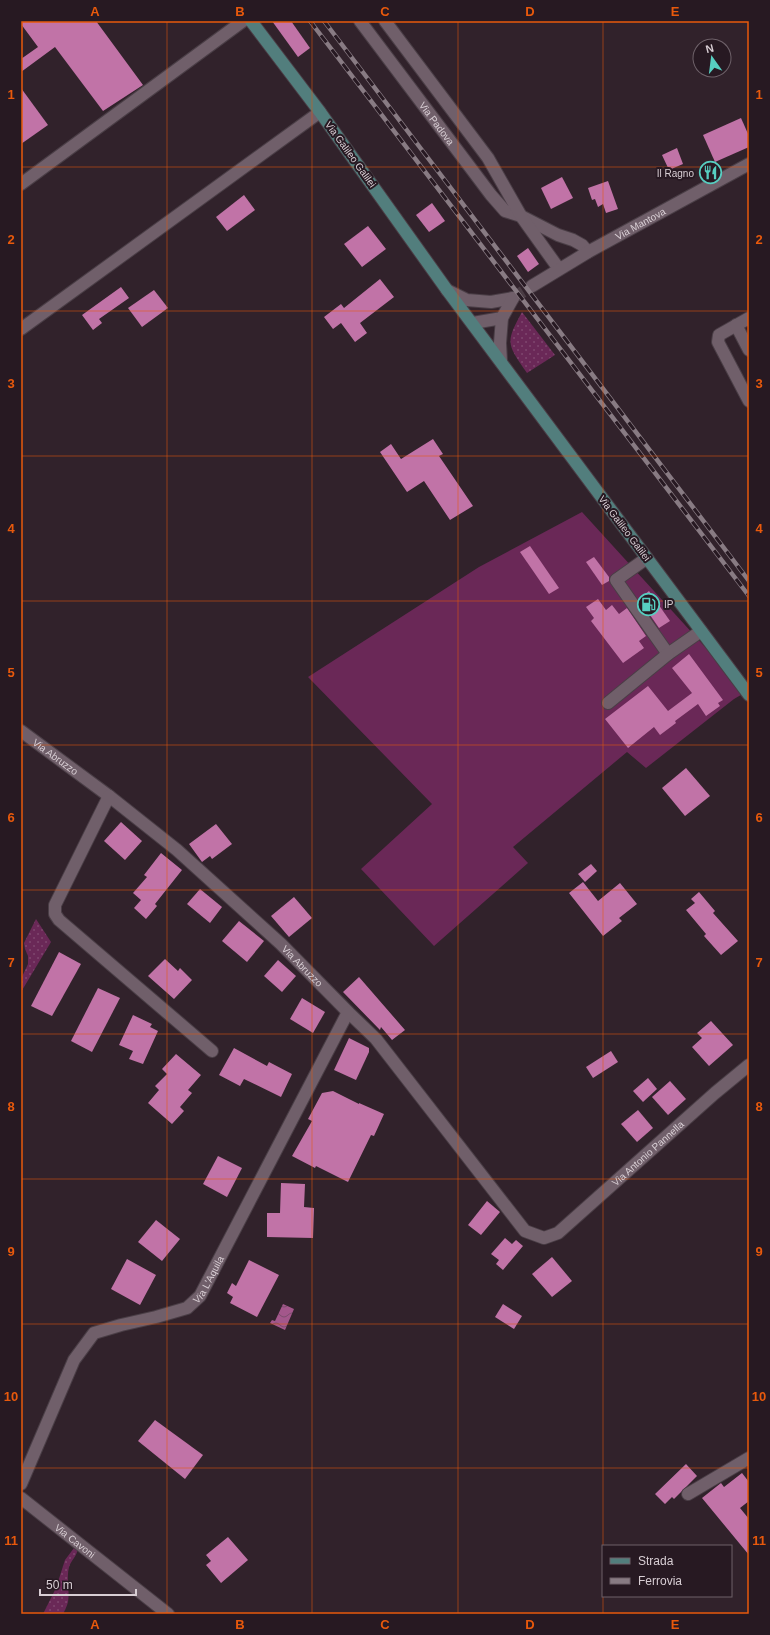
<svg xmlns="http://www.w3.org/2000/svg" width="770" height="1635" font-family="Arial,sans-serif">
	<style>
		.grass { fill: url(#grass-dots) }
		.pitch { fill: #6a2857 }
		.water { fill: url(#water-waves) }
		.building { fill: #c173a7 }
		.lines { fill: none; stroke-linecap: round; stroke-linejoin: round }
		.minor-tunnel { stroke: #4a3c44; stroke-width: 12; stroke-dasharray: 12 6; stroke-linecap: butt }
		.minor-casing { stroke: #4a3e46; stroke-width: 14 }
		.major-casing { stroke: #4a3e46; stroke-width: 14 }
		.minor { stroke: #705f6a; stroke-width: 12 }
		.major { stroke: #527e7d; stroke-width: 12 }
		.rail-casing { stroke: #887b83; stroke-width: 4.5 }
		.rail { stroke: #271922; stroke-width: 3; stroke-dasharray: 9; stroke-linecap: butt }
		.grid { fill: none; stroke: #e8590c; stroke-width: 1; stroke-opacity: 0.55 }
		.labels { text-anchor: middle; stroke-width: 4; stroke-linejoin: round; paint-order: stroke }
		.street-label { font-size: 10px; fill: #d8ced4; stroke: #271922 }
		.poi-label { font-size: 10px; fill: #d8ced4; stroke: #271922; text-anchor: end }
		.neatline { fill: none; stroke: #e8590c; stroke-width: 1.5 }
		.grid-label { font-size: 13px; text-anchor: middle; font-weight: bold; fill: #e8590c }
	</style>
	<defs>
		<pattern id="grass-dots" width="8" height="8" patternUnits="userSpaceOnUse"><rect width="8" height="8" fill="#6a2857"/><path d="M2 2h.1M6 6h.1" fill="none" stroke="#7f466e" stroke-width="1.8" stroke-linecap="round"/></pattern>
		<pattern id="water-waves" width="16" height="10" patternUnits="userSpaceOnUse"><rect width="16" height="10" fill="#a3578b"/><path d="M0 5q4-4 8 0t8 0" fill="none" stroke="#7c4d6d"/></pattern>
	</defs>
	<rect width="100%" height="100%" fill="#31222b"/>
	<!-- grass -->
	<g class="grass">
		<path d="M522,312L555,355L527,373C507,344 505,343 522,312Z"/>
		<path d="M36,919L51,942L21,992V979L28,964V956L25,949L24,943Z"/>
		<path d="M77,1544C80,1554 72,1558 69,1567C66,1579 70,1591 68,1602C67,1606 65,1610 63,1614H43L56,1588L65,1560Z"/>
	</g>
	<!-- pitch -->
	<path class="pitch" d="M582,512L746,692L734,699L646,768L627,752L513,847L528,863L434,946L361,869L432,804L308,677L479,567Z"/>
	<!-- water -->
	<path class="water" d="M283,1304L294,1309L285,1330L270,1323L272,1320L275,1321Z"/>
	<!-- building -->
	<g class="building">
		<path d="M21,21H96L143,85L103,111L55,47L21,72V59L38,47L21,24Z"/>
		<path d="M272,21H291L310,48L298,57Z"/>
		<path d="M21,88L48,125L21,144Z"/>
		<path d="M741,118L749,136V147L715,162L703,135Z"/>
		<path d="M677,148L683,164L669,170L662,155Z"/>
		<path d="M562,177L573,198L551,209L541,188Z"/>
		<path d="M608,181L618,209L606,213L603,204L598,207L595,199L592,200L588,188Z"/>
		<path d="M244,195L255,210L227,231L216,217Z"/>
		<path d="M432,203L445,221L429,232L416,215Z"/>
		<path d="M368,226L386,249L362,267L344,244Z"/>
		<path d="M528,248L539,264L528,272L517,256Z"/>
		<path d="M380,279L394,297L360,323L367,333L355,342L341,323L333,329L324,317L341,304L344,308Z"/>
		<path d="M121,287L129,298L99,319L102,323L93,330L82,315Z"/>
		<path d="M154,290L168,308L142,327L128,308Z"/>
		<path d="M433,439L443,454L439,456L473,506L450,520L424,481L407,492L380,452L391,444L401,459Z"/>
		<path d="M530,546L559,588L549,594L520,552Z"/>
		<path d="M594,557L609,577V581L602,585L586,562Z"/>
		<path d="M649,591L670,621L659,628L639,599Z"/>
		<path d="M598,599L606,610L612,605L619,614L627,608L646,636L639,641L644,648L623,663L591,621L594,618L586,607Z"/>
		<path d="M689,654L723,700L718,703L720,706L706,716L698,704L675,721L676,723L660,735L654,727L628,748L605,719L648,686L668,711L692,693L672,668Z"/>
		<path d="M686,768L710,796L685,816L662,788Z"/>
		<path d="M121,822L142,841L125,860L104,841Z"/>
		<path d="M216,824L232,844L212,859L210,856L202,862L189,844Z"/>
		<path d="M161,853L182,870L155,904L157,906L146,919L134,908L141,900L133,893L147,877L144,875Z"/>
		<path d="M591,864L597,871L585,882L578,874Z"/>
		<path d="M583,882L598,901L620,883L637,904L619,918L622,921L603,936L569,893Z"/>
		<path d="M200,889L222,907L210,923L187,904Z"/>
		<path d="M699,892L715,911L713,913L738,941L721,955L704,936L706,934L686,910L695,903L691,899Z"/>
		<path d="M294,897L312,918L289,937L271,916Z"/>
		<path d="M239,921L264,941L247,962L222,941Z"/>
		<path d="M59,952L81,964L52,1016L31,1006Z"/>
		<path d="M165,959L178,971L180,968L192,980L174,999L148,976Z"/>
		<path d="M278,960L296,976L282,992L264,976Z"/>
		<path d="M359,977L405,1030L392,1040L381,1027L380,1030L343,992Z"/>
		<path d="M98,988L120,998L92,1052L71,1041Z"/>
		<path d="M302,998L325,1012L313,1033L290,1019Z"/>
		<path d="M133,1015L152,1024L150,1027L158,1031L143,1064L129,1059L133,1051L119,1045Z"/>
		<path d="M711,1021L733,1045L709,1066L692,1047L702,1038L697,1033Z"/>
		<path d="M349,1038L369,1048V1052L356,1080L334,1070Z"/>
		<path d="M234,1048L267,1066L269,1062L292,1074L281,1097L244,1079L240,1086L219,1075Z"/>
		<path d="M611,1051L618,1062L593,1078L586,1067Z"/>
		<path d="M176,1054L201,1075L188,1090L192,1093L180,1107L184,1111L172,1124L148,1103L159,1090L155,1086L167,1074L162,1069Z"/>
		<path d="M648,1078L657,1089L643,1102L633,1091Z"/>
		<path d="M670,1081L686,1099L668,1115L652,1097Z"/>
		<path d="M333,1091L359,1104V1103L384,1114L374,1136L371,1135L348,1182L316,1166L315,1168L292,1156L312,1121L308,1119L322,1093Z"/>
		<path d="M638,1110L653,1128L637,1142L621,1124Z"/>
		<path d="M218,1156L242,1168L227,1197L203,1184Z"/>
		<path d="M281,1183L305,1184L304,1207L314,1208L313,1238L267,1237V1213H280Z"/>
		<path d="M487,1201L500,1212L481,1235L468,1225Z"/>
		<path d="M156,1220L180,1239L162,1261L138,1242Z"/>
		<path d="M505,1238L512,1244L516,1240L523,1246L503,1270L496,1264L499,1260L491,1254Z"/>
		<path d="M552,1257L572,1281L552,1297L532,1274Z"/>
		<path d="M127,1259L156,1275L140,1305L111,1289Z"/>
		<path d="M249,1260L279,1275L257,1317L230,1303L233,1297L227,1293L232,1283L236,1286Z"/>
		<path d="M503,1304L522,1316L514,1329L495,1317Z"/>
		<path d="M155,1420L203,1455L185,1479L138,1441Z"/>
		<path d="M686,1464L697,1476L674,1499L672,1497L665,1504L655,1494Z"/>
		<path d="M742,1473L749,1482V1501L740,1508L749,1519V1555L702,1498L721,1483L724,1487Z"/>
		<path d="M228,1537L248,1560L221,1583L206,1565L211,1561L206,1555Z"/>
	</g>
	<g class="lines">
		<!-- minor-tunnel -->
		<path class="minor-tunnel" d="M513,298L532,286"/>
		<defs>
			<g id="minor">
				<path id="s1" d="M360,21L491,195L505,211L521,216L558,235L573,240L582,245L588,252"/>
				<path d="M385,21L488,158L521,216L559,269"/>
				<path d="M21,184L243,21"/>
				<path id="s2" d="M532,286L588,252L749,164"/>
				<path d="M447,290L467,300L491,302L513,298"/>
				<path d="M749,318L719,335L718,342L749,401"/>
				<path d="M473,323L502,318"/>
				<path d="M736,325L749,350"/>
				<path d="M21,329L320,112"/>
				<path d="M501,361L500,343L502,318L513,298"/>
				<path d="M647,558L616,580L668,654L701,631"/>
				<path d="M608,703L668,654"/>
				<path id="s3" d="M21,731L109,796L177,850L281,944L348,1012L376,1039L525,1231L544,1238L558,1233L715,1093L749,1065"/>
				<path d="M109,796L55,905V914L59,920L212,1051"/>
				<path id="s4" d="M21,1484L74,1360L94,1333L121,1325L156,1317L187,1308L200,1296L348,1012"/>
				<path d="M688,1494L749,1458"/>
				<path id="s5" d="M21,1498L168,1614"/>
			</g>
			<path id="major" d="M251,21L320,112L447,290L749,695"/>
		</defs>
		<!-- minor casing -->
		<use href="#minor" class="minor-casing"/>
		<!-- major casing -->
		<use href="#major" class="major-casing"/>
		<!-- minor -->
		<use href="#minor" class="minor"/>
		<!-- major -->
		<use href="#major" class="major"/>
		<defs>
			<g id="rail">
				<path d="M310,21L749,596"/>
				<path d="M324,21L749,581"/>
			</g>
		</defs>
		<!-- rail casing -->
		<use href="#rail" class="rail-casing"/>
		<!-- rail -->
		<use href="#rail" class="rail"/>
	</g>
	<!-- grid -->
	<path class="grid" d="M167,21V1614M312,21V1614M458,21V1614M603,21V1614M21,167H749M21,311H749M21,456H749M21,601H749M21,745H749M21,890H749M21,1034H749M21,1179H749M21,1324H749M21,1468H749"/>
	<!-- icons -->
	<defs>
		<symbol id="restaurant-ring" viewBox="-11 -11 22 22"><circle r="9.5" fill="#271922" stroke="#57cec1" stroke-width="1.5"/><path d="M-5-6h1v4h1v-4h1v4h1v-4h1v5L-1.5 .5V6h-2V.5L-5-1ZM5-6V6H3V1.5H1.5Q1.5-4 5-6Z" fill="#57cec1"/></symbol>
		<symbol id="fuel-ring" viewBox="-11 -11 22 22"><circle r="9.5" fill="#271922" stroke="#57cec1" stroke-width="1.5"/><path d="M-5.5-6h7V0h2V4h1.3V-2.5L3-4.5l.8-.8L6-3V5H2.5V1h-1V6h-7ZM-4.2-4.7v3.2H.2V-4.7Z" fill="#57cec1"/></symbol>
	</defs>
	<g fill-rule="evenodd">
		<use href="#restaurant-ring" x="698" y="160" width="25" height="25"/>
		<use href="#fuel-ring" x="636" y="592" width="25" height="25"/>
	</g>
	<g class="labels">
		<!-- street labels -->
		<g class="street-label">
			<text dy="4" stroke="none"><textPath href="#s1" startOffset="128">Via Padova</textPath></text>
			<text transform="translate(351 154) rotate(54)" y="4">Via Galileo Galilei</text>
			<text dy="4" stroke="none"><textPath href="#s2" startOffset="125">Via Mantova</textPath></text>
			<text transform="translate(625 528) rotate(53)" y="4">Via Galileo Galilei</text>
			<text dy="4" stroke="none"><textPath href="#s3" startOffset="43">Via Abruzzo</textPath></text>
			<text dy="4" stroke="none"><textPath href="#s3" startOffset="367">Via Abruzzo</textPath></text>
			<text dy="4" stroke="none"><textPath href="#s3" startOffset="869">Via Antonio Pannella</textPath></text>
			<text dy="4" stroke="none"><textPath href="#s4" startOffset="301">Via L'Aquila</textPath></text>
			<text dy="4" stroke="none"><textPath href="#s5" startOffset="69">Via Cavoni</textPath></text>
		</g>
		<!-- poi labels -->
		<g class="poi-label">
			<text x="694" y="177">Il Ragno</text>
			<text x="664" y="608" text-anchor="start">IP</text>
		</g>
	</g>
	<!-- border -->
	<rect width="770" height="1635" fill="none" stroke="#271922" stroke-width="44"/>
	<!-- legend -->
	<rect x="602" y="1545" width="130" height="52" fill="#271922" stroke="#6e6169"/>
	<rect x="610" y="1558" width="20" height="6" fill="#527e7d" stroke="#6e6169"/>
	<text x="638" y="1565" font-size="12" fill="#d8ced4">Strada</text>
	<rect x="610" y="1578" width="20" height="6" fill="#887b83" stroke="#6e6169"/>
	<text x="638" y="1585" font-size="12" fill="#d8ced4">Ferrovia</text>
	<!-- north arrow -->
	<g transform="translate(712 58) rotate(346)"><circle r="19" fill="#271922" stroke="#6e6169"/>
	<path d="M0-3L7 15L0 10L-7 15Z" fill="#57cec1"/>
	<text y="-6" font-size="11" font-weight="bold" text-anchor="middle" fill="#d8ced4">N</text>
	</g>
	<!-- scale -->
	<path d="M40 1589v6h96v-6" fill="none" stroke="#d8ced4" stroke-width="2"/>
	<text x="46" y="1589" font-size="12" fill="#d8ced4" stroke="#271922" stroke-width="3" paint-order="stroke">50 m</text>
	<rect x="22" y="22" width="726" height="1591" class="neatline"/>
	<g class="grid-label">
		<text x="95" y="16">A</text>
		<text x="240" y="16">B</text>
		<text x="385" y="16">C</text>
		<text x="530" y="16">D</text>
		<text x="675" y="16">E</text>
		<text x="11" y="99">1</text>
		<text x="759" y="99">1</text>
		<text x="11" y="244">2</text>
		<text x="759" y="244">2</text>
		<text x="11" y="388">3</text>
		<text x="759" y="388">3</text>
		<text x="11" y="533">4</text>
		<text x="759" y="533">4</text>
		<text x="11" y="677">5</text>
		<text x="759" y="677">5</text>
		<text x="11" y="822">6</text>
		<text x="759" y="822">6</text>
		<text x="11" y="967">7</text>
		<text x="759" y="967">7</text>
		<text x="11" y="1111">8</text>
		<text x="759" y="1111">8</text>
		<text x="11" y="1256">9</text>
		<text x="759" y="1256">9</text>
		<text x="11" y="1401">10</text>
		<text x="759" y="1401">10</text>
		<text x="11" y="1545">11</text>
		<text x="759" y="1545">11</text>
		<text x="95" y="1629">A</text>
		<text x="240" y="1629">B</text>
		<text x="385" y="1629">C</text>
		<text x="530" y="1629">D</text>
		<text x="675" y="1629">E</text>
	</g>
</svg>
